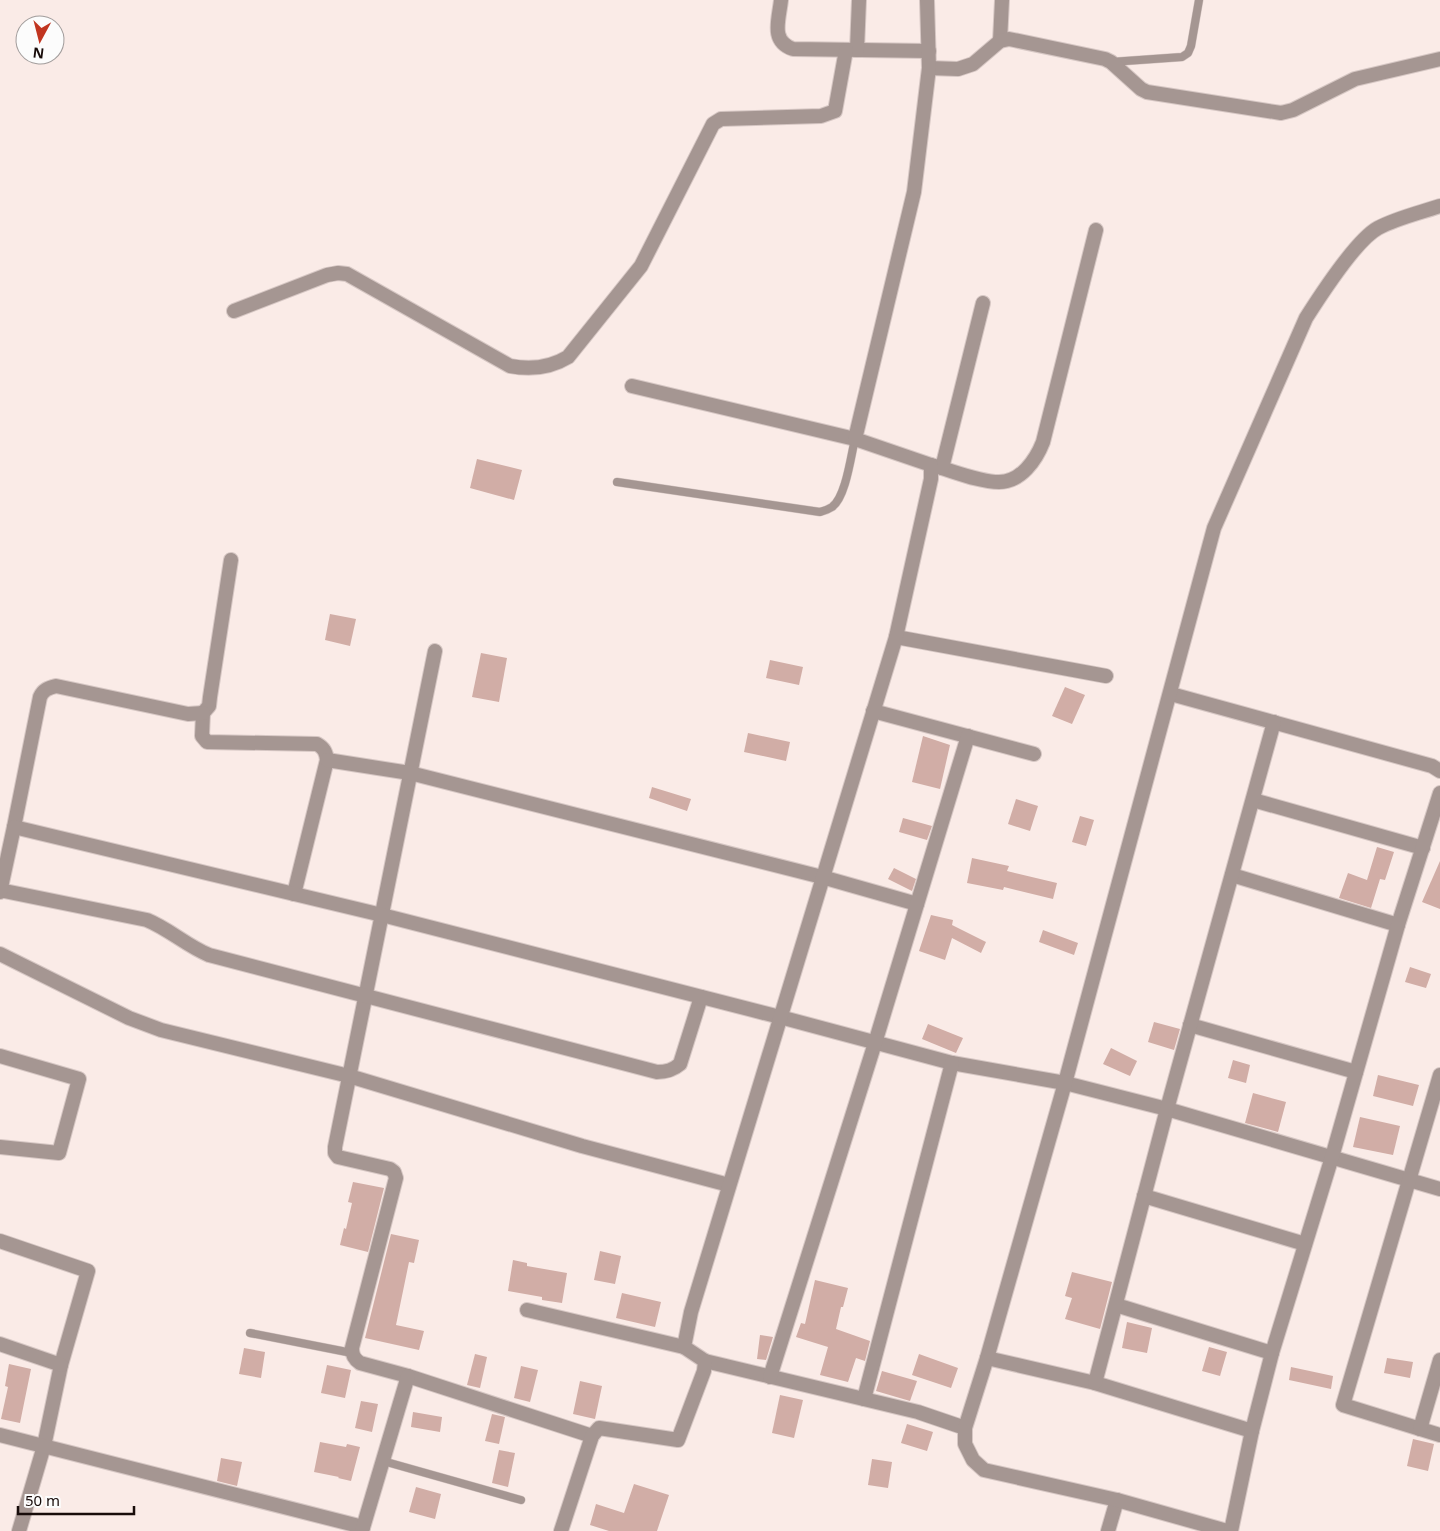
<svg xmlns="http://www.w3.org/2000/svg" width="1440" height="1531" font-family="'Noto Sans',sans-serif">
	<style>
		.building { fill: #d1ada6 }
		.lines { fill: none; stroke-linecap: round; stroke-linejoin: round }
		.service-casing { stroke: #d6c7c4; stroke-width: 9 }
		.minor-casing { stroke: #d6c7c4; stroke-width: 16 }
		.service { stroke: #a59692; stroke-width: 8 }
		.minor { stroke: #a59692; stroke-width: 14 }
	</style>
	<rect width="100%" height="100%" fill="#faebe7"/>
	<!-- building -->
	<g class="building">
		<path d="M477,459L522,470L514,500L470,488Z"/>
		<path d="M330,614L356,619L350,646L325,640Z"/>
		<path d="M481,653L507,658L499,702L472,697Z"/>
		<path d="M770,660L803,667L799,685L766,678Z"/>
		<path d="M1065,687L1085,695L1072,724L1052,716Z"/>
		<path d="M748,733L790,742L786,761L744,752Z"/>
		<path d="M923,736L950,745L940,789L912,782Z"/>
		<path d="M652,787L691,799L687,811L649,798Z"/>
		<path d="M1016,799L1038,806L1030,831L1008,824Z"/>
		<path d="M1080,816L1094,820L1086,846L1072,842Z"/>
		<path d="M903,818L932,826L927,840L899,832Z"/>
		<path d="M1377,847L1394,852L1385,880L1380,879L1371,908L1339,898L1348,873L1367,880Z"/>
		<path d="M972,858L1009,866L1007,871L1057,883L1053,899L1004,887L1003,890L967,883Z"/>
		<path d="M1440,861V909L1422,902Z"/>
		<path d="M894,868L916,879L912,891L888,879Z"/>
		<path d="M931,915L953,920L952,925L986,942L981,953L952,938L945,960L919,951Z"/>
		<path d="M1043,930L1078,943L1074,955L1039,942Z"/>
		<path d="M1410,967L1431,974L1426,988L1405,982Z"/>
		<path d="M1154,1022L1180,1029L1174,1050L1148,1042Z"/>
		<path d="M928,1024L963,1038L956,1053L922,1039Z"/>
		<path d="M1111,1048L1137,1061L1130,1076L1103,1064Z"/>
		<path d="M1233,1060L1250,1065L1246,1083L1228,1078Z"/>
		<path d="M1378,1075L1419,1085L1413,1106L1373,1096Z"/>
		<path d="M1253,1093L1286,1102L1278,1132L1245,1123Z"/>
		<path d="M1360,1117L1400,1126L1393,1155L1353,1147Z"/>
		<path d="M353,1182L384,1188L368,1252L340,1245L344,1228L346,1229L352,1203L348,1202Z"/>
		<path d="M391,1234L419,1240L414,1263L409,1262L396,1325L424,1331L419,1350L365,1338Z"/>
		<path d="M600,1251L621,1256L615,1284L594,1280Z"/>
		<path d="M513,1260L527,1263V1266L567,1273L562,1303L542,1300V1297L508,1291Z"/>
		<path d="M1072,1272L1112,1282L1100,1329L1065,1319L1072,1298L1065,1296Z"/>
		<path d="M815,1280L848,1288L843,1307H841L836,1329L870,1341L865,1361L856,1358L848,1382L820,1375L828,1347L796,1337L801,1323L805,1324Z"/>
		<path d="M622,1293L661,1302L655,1327L616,1318Z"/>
		<path d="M1127,1322L1152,1328L1147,1353L1122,1348Z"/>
		<path d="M760,1335L773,1337L766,1360L757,1359Z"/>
		<path d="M1209,1347L1227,1352L1220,1376L1202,1371Z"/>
		<path d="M244,1348L265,1352L261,1378L239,1374Z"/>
		<path d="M475,1354L487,1357L480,1388L467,1385Z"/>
		<path d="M919,1354L958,1368L951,1388L912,1375Z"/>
		<path d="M1387,1358L1413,1362L1410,1378L1384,1373Z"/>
		<path d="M9,1364L31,1369L20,1423L1,1419L8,1387L5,1386Z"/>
		<path d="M327,1365L351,1370L345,1398L321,1393Z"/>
		<path d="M521,1366L538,1370L530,1402L514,1398Z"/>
		<path d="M1291,1367L1333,1376L1331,1389L1289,1380Z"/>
		<path d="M882,1371L917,1381L910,1401L876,1391Z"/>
		<path d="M580,1381L602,1386L595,1419L573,1414Z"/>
		<path d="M780,1395L803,1400L794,1438L772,1433Z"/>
		<path d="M361,1401L378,1404L372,1432L355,1428Z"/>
		<path d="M413,1412L442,1417L440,1432L411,1427Z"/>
		<path d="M492,1414L505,1417L499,1444L485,1441Z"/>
		<path d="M907,1424L933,1432L927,1451L901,1443Z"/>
		<path d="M1413,1439L1434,1444L1428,1471L1407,1466Z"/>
		<path d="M320,1442L346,1447L347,1444L360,1447L351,1481L338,1478L339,1477L314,1472Z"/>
		<path d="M499,1450L515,1453L508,1487L492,1483Z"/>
		<path d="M221,1458L242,1462L237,1486L217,1481Z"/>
		<path d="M872,1459L892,1462L888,1488L868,1485Z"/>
		<path d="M634,1484L669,1495L657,1531H609L590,1525L596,1504L624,1513Z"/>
		<path d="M416,1487L441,1494L435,1519L409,1512Z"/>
	</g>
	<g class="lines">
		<defs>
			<g id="service">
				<path d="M1111,62L1182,57L1188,53L1191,46L1199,0"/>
				<path d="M617,482L820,512C824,511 829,509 832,507C846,497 851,455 855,439"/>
				<path d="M250,1333L352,1353"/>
				<path d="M383,1461L521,1500"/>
			</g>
			<g id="minor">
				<path d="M781,0C779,20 770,41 793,49L929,51"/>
				<path d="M1000,41L1002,0"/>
				<path d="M857,50L859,0"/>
				<path d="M929,68L958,69L973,64L1000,41L1009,39L1105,59L1111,62L1141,89L1147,92L1281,113L1293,110L1355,79L1440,59"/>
				<path d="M234,311L327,275L338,273L347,274L510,366C531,370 550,368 568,357L641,266L713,124L721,119L821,116L835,111L846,50"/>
				<path d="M632,386L855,439"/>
				<path d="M931,465C951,470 978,482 999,482C1021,482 1036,460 1043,442L1096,230"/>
				<path d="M942,468L983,303"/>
				<path d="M231,560L210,697L209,706L203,713L202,736L207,742L317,744C324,748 326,752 327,760L294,894"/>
				<path d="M896,637L1106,676"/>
				<path d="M435,651C401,816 367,981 335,1147V1153L338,1157L390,1169L394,1172L396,1178L352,1348C352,1355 354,1359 360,1363L408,1376L592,1436"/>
				<path d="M1171,694L1432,766L1440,771"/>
				<path d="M873,711L1034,754"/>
				<path d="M327,760L410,773L822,877L917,904"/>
				<path d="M1253,800L1423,848"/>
				<path d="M14,827L40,697C43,690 48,688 56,686L188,714L203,713"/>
				<path d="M1232,875L1398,925"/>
				<path d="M0,890L147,920C169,929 187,946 209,955L657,1072C667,1072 673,1070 680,1064L701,997"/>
				<path d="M0,892L14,827L382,915L780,1017L952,1063L1065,1083L1167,1109L1440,1189"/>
				<path d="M0,954L129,1018L161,1030L349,1076L582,1146L729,1185"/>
				<path d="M1190,1025L1356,1072"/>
				<path d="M0,1056L79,1079L59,1153L0,1147"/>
				<path d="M1440,1075L1343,1405L1440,1435"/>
				<path d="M1144,1196L1305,1244"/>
				<path d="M0,1241L88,1271L61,1365L44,1446L19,1531"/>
				<path d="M1116,1305L1272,1353"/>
				<path d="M527,1310L684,1347"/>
				<path d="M0,1344L61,1365"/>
				<path d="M987,1358L1095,1383L1252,1431"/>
				<path d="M705,1361L918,1412L965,1428"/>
				<path d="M770,1377L875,1043L968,736"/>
				<path d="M1095,1383L1167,1109L1274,722"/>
				<path d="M864,1399L952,1063"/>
				<path d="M1420,1429L1440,1360"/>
				<path d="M0,1435L363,1527"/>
				<path d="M362,1531L408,1376"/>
				<path d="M561,1531L592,1436L599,1428L678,1440L704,1371L705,1361L684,1347L691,1312L896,637L931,479V465L855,439L914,192L929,68L927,0"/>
				<path d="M1108,1531L1117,1500"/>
				<path d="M1227,1531L1117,1500L984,1470L973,1460L965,1444V1428L987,1358L1065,1083L1214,528L1306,318C1320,296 1356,240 1378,228C1397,218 1419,213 1440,206"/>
				<path d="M1231,1531L1252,1431L1272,1353L1332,1157L1398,925L1440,793"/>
			</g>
		</defs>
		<!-- service casing -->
		<use href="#service" class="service-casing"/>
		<!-- minor casing -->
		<use href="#minor" class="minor-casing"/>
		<!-- service -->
		<use href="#service" class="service"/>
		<!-- minor -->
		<use href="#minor" class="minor"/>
	</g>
	<!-- north arrow -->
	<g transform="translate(40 40) rotate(187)"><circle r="24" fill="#fcfcfc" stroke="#a19c9b"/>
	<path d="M0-4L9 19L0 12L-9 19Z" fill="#c13520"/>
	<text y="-8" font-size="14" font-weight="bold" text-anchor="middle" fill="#180c0a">N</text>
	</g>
	<!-- scale -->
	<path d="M18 1506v8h116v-8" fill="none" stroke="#180c0a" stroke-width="2.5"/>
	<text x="25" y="1506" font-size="15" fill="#180c0a" stroke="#fcfcfc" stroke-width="4" paint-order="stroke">50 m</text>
</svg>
